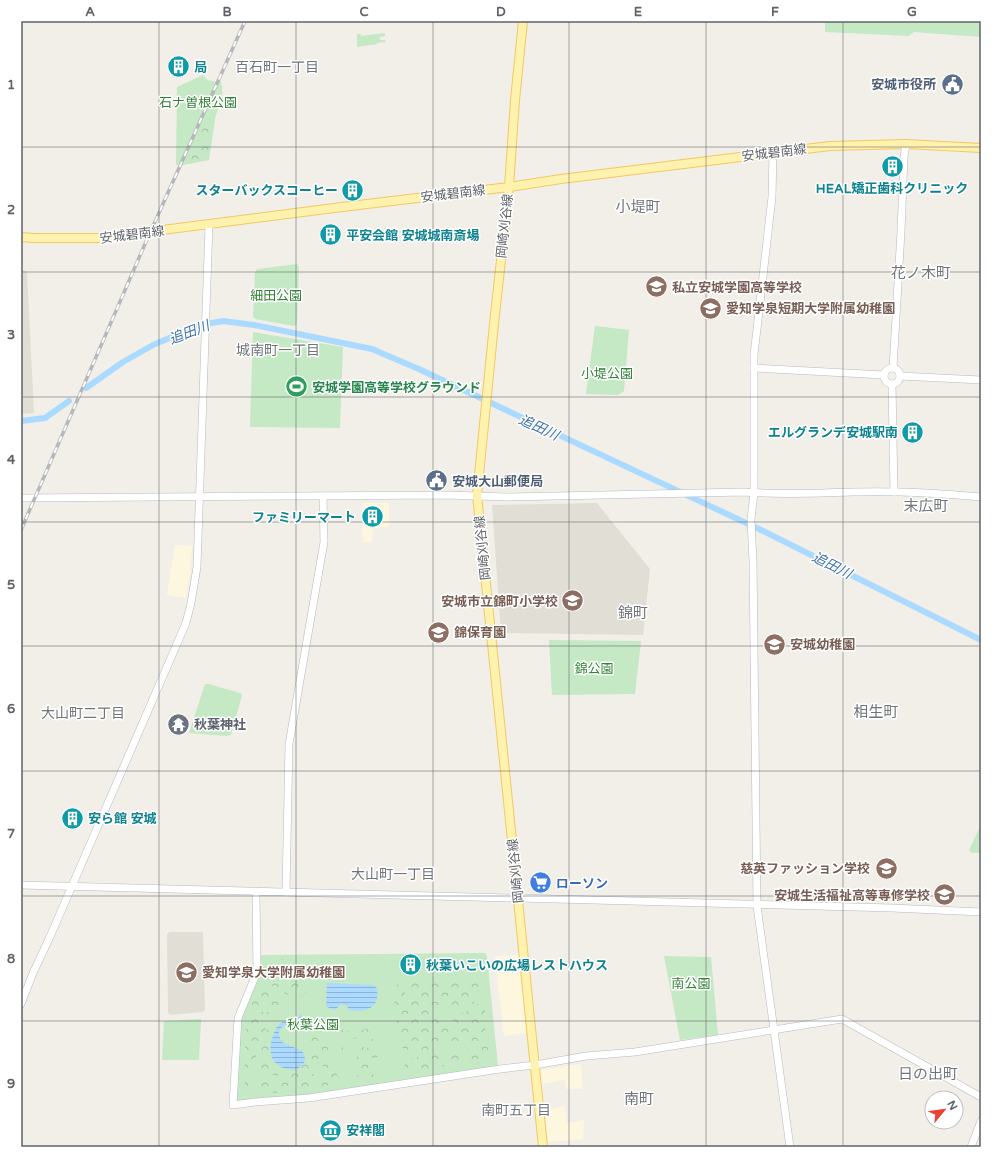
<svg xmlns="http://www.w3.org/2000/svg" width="1002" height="1168" font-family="'Varela Round','Noto Sans JP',sans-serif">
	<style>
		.commercial { fill: #fef7e0 }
		.education { fill: #e1ded6 }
		.green { fill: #c5e8c5 }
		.forest { fill: url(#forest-crowns) }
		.water { fill: url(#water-rules) }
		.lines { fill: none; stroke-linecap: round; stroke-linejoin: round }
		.canal { stroke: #aadaff; stroke-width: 6 }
		.secondary-casing { stroke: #b6babf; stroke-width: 8 }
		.primary-casing { stroke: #f2c960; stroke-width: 10 }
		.secondary { stroke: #fff; stroke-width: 7 }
		.primary { stroke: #fff2af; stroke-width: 8 }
		.rail-casing { stroke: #b6b7b8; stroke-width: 3.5 }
		.rail { stroke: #fff; stroke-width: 2; stroke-dasharray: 6; stroke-linecap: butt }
		.grid { fill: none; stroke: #5f6368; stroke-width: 1; stroke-opacity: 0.55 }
		.labels { text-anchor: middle; stroke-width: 3; stroke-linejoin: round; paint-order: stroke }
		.culture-label { font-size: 13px; font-weight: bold; fill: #0d838f; stroke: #fff; text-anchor: start }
		.service-label { font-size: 13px; font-weight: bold; fill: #4e5e75; stroke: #fff; text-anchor: end }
		.park-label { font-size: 13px; fill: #348238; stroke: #fff }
		.street-label { font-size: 13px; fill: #5f6368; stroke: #fff }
		.education-label { font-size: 13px; font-weight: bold; fill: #785e54; stroke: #fff; text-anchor: start }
		.leisure-label { font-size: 13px; font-weight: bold; fill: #27864d; stroke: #fff; text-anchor: start }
		.worship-label { font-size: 13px; font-weight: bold; fill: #5b616d; stroke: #fff; text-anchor: start }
		.shop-label { font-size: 13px; font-weight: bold; fill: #366cbe; stroke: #fff; text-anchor: start }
		.neighbourhood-label { font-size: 14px; fill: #70757a; stroke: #fff }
		.water-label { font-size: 14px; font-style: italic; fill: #4174aa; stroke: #fff }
		.quarter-label { font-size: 15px; fill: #70757a; stroke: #fff }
		.neatline { fill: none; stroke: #5f6368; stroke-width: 1.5 }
		.grid-label { font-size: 13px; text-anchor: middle; font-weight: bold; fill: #5f6368 }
	</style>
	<defs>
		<pattern id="forest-crowns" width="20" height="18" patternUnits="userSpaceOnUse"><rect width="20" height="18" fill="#c5e8c5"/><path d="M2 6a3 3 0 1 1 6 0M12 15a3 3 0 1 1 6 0" fill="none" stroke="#a3c0a4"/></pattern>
		<pattern id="water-rules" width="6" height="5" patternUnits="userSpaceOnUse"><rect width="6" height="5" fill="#aadaff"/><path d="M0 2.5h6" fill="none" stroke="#8eb4d2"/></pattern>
	</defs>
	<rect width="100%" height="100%" fill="#f1efe8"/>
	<!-- commercial -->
	<g class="commercial">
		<path d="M362,503H389V527L373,528L372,542H363Z"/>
		<path d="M175,545L192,546L190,572L186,598L167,595Z"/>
		<path d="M518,955L528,1033L504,1036L495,956Z"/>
		<path d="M581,1064L583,1089H566L565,1080L540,1084V1070Z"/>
		<path d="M565,1106L567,1123L584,1120L583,1139L548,1142L545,1111Z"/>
	</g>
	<!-- education -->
	<g class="education">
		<path d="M21,270L27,271L34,413L21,414Z"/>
		<path d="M597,503L650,569L643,635L501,633L492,505Z"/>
		<path d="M170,932H203L205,1010L203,1012L170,1015L168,1012L167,934Z"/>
	</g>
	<!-- green -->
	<g class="green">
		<path d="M825,21H981V37L914,32L909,36L825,32Z"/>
		<path d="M385,33V36L380,37V40H385L386,42L377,43V44L357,47V34H361V36Z"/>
		<path d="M203,75L207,80L221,82C225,94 218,107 215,119C213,133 211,147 209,160L179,166L176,164L177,87Z"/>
		<path d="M297,264L299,267L297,324L294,326L255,319L253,317L255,272L257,269Z"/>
		<path d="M595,326L629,330L624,391L618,395L586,394Z"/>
		<path d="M253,332L343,347L340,428L250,427Z"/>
		<path d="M549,640L641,641L635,694L552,695Z"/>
		<path d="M205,684H208L240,693L242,695L231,735L226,736L189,733Z"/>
		<path d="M981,825V853H971L969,850Z"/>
		<path d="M485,953L487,956L498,1066L385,1084L311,1094L307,1096L238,1101L236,1100L240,1018L260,957L262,955Z"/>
		<path d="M664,956L711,957L718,1035L680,1040Z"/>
		<path d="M201,1019L199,1060H162L164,1021Z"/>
	</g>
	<!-- forest -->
	<g class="forest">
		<path d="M206,122L214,124L208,159L188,162Z"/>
		<path d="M280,959C295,960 292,966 301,970C306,972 311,971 315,971L316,973L305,993C284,989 282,981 270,965L273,961Z"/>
		<path d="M272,972L281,985L286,989L304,996L306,1007L301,1008C297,996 289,996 280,991C274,988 269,983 266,978Z"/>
		<path d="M413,978C420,978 429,977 436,979C441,980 446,984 451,983C461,983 473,974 482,980C483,997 473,1008 456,1011L452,1004L439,997L431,998L417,995L411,986Z"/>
		<path d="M263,980C266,984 270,989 274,992C283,999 287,997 293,1008L251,1007L259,986Z"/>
		<path d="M404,981L406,982C408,994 400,1006 391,1012L389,1010L400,994L396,982Z"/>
		<path d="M411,996C420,1003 428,1001 438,1002L441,1006C438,1014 440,1019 449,1020L452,1026C449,1033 447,1041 442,1046C437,1050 413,1054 405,1055L399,1036L396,1016L403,1008Z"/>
		<path d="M482,997H484C487,1034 492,1049 446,1046V1044L455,1026L452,1019L456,1014C467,1013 477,1008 482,997Z"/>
		<path d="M250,1012H270L273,1014L260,1041L251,1076L254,1078L269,1077L293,1080L313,1079L314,1082L312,1088C303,1093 259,1095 249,1089C246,1087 246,1085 244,1082L246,1024V1020Z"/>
		<path d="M317,1020L330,1026L350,1032L373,1028L374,1033C370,1034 366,1037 362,1038C345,1040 331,1035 317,1025Z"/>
		<path d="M274,1022L279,1025L276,1029L270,1046L299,1068L303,1065L306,1064L312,1052H319L320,1056L313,1076C299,1078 271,1078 259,1070C257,1055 262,1032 274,1022Z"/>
		<path d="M316,1029L331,1042L341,1045L347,1052L346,1057L323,1051L309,1042V1037Z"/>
		<path d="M371,1039H376L380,1053V1056L375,1058L356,1059L361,1046L367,1049Z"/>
		<path d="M486,1040L488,1041L489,1060L450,1066C446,1062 444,1056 447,1051L476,1049Z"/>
		<path d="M437,1052H443L444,1066L403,1073L405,1066L402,1061Z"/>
		<path d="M327,1059L337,1061V1076L357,1078L358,1074L363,1064L370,1063L373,1071L374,1078L357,1081L342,1080L323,1087L321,1085L324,1072L322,1062Z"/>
	</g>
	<!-- water -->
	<g class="water">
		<path d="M327,983L373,985L377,988C380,1008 367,1013 349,1010L347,1006L341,1004L335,1010L331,1009L326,1006Z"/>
		<path d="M302,1014L301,1022L295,1025L287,1024C278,1028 277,1034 282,1042L302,1051C308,1059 304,1066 295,1070C275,1068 267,1059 272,1039C274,1033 276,1026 281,1023C286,1020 292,1021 297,1020L300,1015Z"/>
	</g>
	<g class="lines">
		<!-- canal -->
		<g class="canal">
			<path d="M86,388L123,362L153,345L200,325L223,321L254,325L372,349L421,370L761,530L981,640"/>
			<path d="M21,421L45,418L69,401"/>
		</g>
		<defs>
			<g id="secondary">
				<path d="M773,152L772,197L754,355V493L751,519L753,562L757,906L790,1147"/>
				<circle cx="892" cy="376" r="8"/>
				<path d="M754,368L884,375"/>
				<path d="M893,368L901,232L904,157L906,144"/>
				<path d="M900,376L981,380"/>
				<path d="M892,384L894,492"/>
				<path d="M21,498L448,495L506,497L744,492C780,495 817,493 853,492C896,491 939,493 981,497"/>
				<path d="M21,885L892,908L981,912"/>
				<path d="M256,891L257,972L238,1018L233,1105L255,1102L309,1098L500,1069L535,1065L586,1056L635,1052L842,1019L981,1097"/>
				<path d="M286,892L289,744L324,542L323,496"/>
				<path d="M21,1004L33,973L49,939L186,623L191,603L197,567L209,225"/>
				<path d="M971,1147L981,1121"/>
			</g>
			<g id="primary">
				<path d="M523,21L515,100L509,187L494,324L477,495L543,1147"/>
				<path d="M21,237L33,238H100L342,207L509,187L561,179L830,146L906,144L981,148"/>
			</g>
		</defs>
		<!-- secondary casing -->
		<use href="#secondary" class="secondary-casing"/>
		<!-- primary casing -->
		<use href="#primary" class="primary-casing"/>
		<!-- secondary -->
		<use href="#secondary" class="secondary"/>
		<!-- primary -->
		<use href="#primary" class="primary"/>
		<defs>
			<path id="rail" d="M21,530L145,244L245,21"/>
		</defs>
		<!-- rail casing -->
		<use href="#rail" class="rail-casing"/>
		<!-- rail -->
		<use href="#rail" class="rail"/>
	</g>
	<!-- grid -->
	<path class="grid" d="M159,21V1147M296,21V1147M433,21V1147M569,21V1147M706,21V1147M843,21V1147M21,147H981M21,272H981M21,397H981M21,522H981M21,646H981M21,771H981M21,896H981M21,1021H981"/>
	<!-- icons -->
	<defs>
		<symbol id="building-disc" viewBox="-11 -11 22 22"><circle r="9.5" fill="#0f9aa8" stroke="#fff"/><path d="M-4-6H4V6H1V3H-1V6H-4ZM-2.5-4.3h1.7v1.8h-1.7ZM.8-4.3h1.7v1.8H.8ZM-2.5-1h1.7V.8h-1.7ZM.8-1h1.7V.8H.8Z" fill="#fff"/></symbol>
		<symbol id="civic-disc" viewBox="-11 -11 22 22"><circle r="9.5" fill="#5c6f8a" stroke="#fff"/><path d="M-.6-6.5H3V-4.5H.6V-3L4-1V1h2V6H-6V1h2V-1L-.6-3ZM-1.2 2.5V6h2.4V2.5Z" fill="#fff"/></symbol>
		<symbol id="school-disc" viewBox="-11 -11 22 22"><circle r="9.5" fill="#8d6e63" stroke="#fff"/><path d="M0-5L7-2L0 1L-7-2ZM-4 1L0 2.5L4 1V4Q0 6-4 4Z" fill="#fff"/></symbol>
		<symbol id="stadium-disc" viewBox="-11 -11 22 22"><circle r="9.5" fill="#2e9e5b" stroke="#fff"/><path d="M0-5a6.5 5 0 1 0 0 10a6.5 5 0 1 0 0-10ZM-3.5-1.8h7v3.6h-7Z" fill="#fff"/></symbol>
		<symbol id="temple-disc" viewBox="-11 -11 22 22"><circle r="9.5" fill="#6b7280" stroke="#fff"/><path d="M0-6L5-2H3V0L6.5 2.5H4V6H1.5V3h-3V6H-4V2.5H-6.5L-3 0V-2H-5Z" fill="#fff"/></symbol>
		<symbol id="supermarket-disc" viewBox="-11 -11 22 22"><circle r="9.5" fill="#3f7fe0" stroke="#fff"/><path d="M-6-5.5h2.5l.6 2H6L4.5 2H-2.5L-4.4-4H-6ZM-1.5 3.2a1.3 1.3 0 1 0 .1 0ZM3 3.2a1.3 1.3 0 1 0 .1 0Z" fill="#fff"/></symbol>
		<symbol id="museum-disc" viewBox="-11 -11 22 22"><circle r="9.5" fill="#0f9aa8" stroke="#fff"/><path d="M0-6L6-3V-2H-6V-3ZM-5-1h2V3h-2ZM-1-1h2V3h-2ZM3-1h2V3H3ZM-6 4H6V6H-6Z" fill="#fff"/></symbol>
	</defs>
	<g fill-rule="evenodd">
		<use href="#building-disc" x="166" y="54" width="25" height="25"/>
		<use href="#civic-disc" x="940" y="72" width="25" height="25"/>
		<use href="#building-disc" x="880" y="154" width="25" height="25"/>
		<use href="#building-disc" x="340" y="178" width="25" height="25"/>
		<use href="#building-disc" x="318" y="222" width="25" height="25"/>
		<use href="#school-disc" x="644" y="274" width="25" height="25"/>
		<use href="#school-disc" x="698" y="296" width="25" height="25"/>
		<use href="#stadium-disc" x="284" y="374" width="25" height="25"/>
		<use href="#building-disc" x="900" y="420" width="25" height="25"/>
		<use href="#civic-disc" x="424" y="468" width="25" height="25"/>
		<use href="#building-disc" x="360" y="504" width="25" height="25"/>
		<use href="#school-disc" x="560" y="588" width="25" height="25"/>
		<use href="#school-disc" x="426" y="620" width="25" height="25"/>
		<use href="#school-disc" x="762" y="632" width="25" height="25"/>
		<use href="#temple-disc" x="166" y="712" width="25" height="25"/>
		<use href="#building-disc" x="60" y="806" width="25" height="25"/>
		<use href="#school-disc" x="874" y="856" width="25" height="25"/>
		<use href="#supermarket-disc" x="528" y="870" width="25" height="25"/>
		<use href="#school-disc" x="932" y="882" width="25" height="25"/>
		<use href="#building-disc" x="398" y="952" width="25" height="25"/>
		<use href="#school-disc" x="174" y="960" width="25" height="25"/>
		<use href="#museum-disc" x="318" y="1118" width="25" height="25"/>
	</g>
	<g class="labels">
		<!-- culture labels -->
		<g class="culture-label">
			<text x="194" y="72">局</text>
			<text x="892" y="193" text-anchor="middle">HEAL矯正歯科クリニック</text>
			<text x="338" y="195" text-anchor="end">スターバックスコーヒー</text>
			<text x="346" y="240">平安会館 安城城南斎場</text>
			<text x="898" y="437" text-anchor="end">エルグランデ安城駅南</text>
			<text x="356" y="522" text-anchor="end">ファミリーマート</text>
			<text x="88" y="823">安ら館 安城</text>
			<text x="426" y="970">秋葉いこいの広場レストハウス</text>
			<text x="346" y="1135">安祥閣</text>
		</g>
		<!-- service labels -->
		<g class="service-label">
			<text x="936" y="89">安城市役所</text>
			<text x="452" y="486" text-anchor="start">安城大山郵便局</text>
		</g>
		<!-- park labels -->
		<g class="park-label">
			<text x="198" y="107">石ナ曽根公園</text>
			<text x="276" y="300">細田公園</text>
			<text x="607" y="378">小堤公園</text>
			<text x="594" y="673">錦公園</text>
			<text x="691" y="988">南公園</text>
			<text x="313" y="1029">秋葉公園</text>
		</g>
		<!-- street labels -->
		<g class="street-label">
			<text transform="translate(774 152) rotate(-7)" y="5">安城碧南線</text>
			<text transform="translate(453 193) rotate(-7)" y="5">安城碧南線</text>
			<text transform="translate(504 226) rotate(-84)" y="5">岡崎刈谷線</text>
			<text transform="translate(132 234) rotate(-7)" y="5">安城碧南線</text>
			<text transform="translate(482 548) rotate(-96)" y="5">岡崎刈谷線</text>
			<text transform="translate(515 871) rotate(-96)" y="5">岡崎刈谷線</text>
		</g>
		<!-- education labels -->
		<g class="education-label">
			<text x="672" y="292">私立安城学園高等学校</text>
			<text x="726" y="313">愛知学泉短期大学附属幼稚園</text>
			<text x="558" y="606" text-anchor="end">安城市立錦町小学校</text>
			<text x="454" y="637">錦保育園</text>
			<text x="790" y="649">安城幼稚園</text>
			<text x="870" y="873" text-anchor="end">慈英ファッション学校</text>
			<text x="930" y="900" text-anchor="end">安城生活福祉高等専修学校</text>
			<text x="202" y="977">愛知学泉大学附属幼稚園</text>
		</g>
		<!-- leisure labels -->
		<g class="leisure-label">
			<text x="312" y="392">安城学園高等学校グラウンド</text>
		</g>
		<!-- worship labels -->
		<g class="worship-label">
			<text x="194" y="729">秋葉神社</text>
		</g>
		<!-- shop labels -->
		<g class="shop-label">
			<text x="556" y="888">ローソン</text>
		</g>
		<!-- neighbourhood labels -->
		<g class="neighbourhood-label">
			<text x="277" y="72">百石町一丁目</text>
			<text x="278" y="355">城南町一丁目</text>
			<text x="83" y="718">大山町二丁目</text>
			<text x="393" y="879">大山町一丁目</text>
			<text x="516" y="1115">南町五丁目</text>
		</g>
		<!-- water labels -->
		<g class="water-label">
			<text transform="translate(189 332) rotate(-21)" y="5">追田川</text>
			<text transform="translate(539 427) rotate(25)" y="5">追田川</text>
			<text transform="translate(832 565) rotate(27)" y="5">追田川</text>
		</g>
		<!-- quarter labels -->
		<g class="quarter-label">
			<text x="638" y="212">小堤町</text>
			<text x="921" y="278">花ノ木町</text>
			<text x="926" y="511">末広町</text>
			<text x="633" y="618">錦町</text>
			<text x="876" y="717">相生町</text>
			<text x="928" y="1079">日の出町</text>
			<text x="639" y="1104">南町</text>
		</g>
	</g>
	<!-- border -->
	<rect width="1002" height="1168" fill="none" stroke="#ffffff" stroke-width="44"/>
	<!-- north arrow -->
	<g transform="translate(944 1110) rotate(61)"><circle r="19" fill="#ffffff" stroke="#bfc1c3"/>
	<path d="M0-3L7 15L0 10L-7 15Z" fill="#ea4335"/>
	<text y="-6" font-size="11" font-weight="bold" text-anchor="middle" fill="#5f6368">N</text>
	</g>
	<rect x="22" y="22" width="958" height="1124" class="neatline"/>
	<g class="grid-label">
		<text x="90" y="16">A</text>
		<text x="227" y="16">B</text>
		<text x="364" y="16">C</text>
		<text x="501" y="16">D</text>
		<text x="638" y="16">E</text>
		<text x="775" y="16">F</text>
		<text x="912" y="16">G</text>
		<text x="11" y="89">1</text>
		<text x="11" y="214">2</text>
		<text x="11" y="339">3</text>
		<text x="11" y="464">4</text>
		<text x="11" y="589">5</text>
		<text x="11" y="713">6</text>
		<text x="11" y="838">7</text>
		<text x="11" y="963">8</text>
		<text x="11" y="1088">9</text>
	</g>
</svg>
